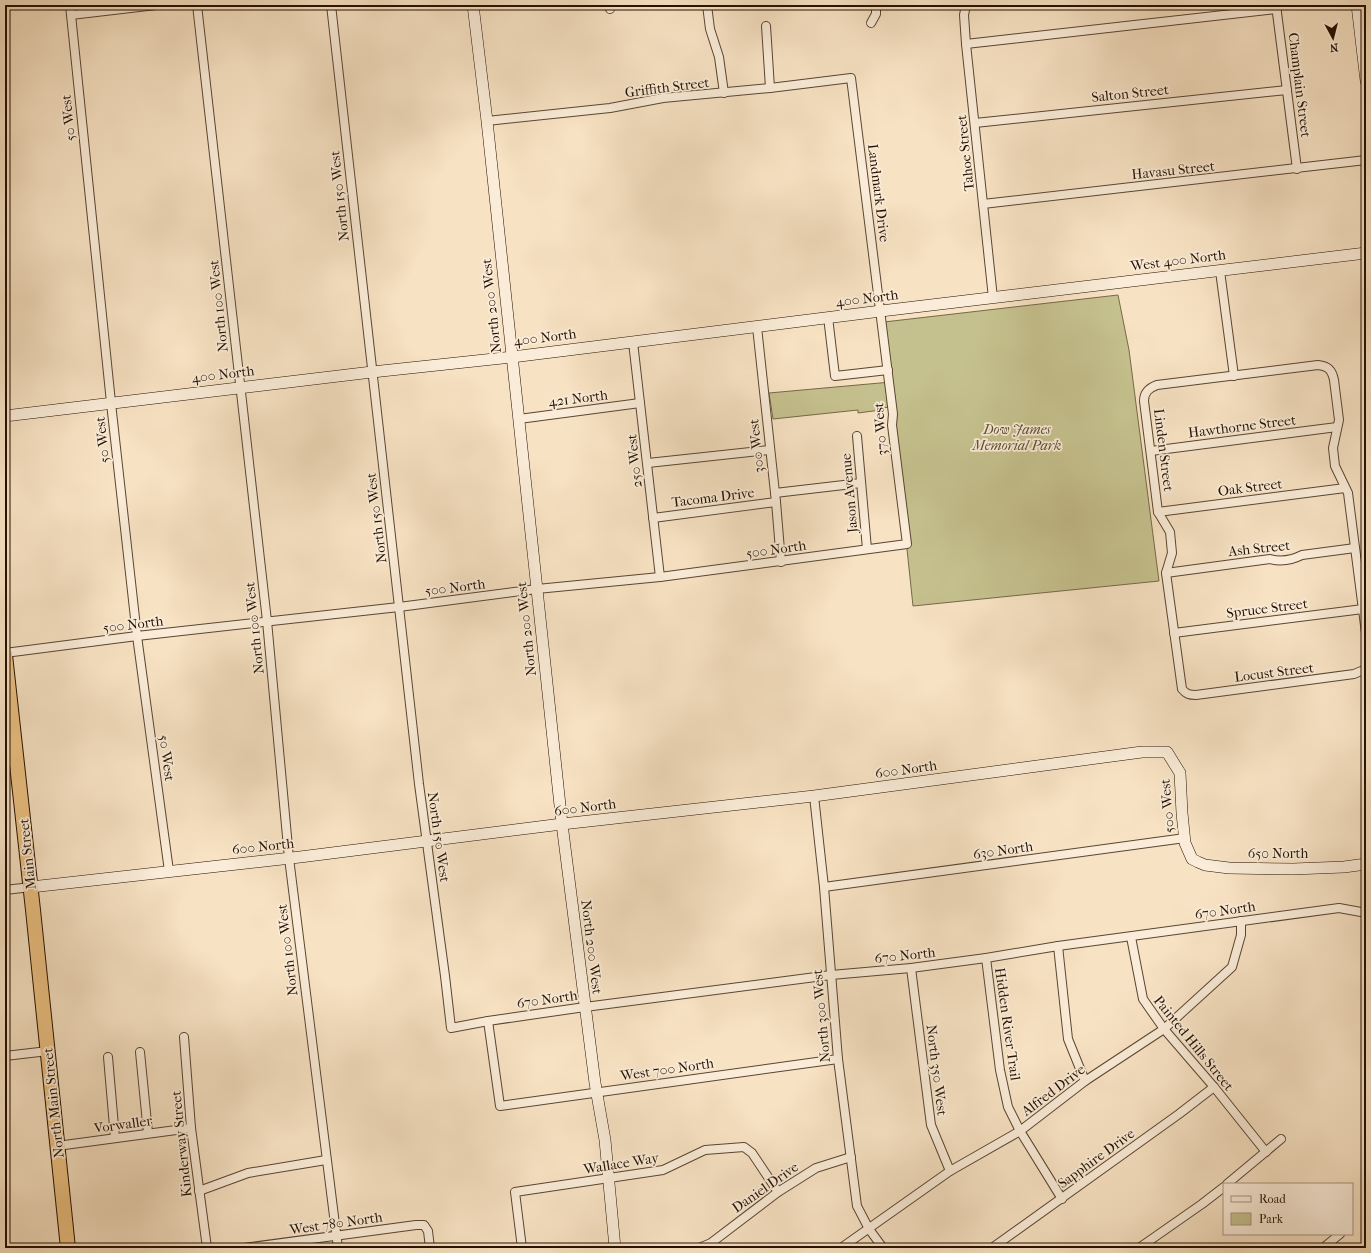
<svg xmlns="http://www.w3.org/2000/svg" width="1371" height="1253" font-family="'IM FELL French Canon',serif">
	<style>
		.green { fill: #c5c18e; stroke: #756947 }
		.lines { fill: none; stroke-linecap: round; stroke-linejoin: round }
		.street-casing { stroke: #5a4531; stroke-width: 10 }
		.secondary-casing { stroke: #251100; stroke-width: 12 }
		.highway-casing { stroke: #251100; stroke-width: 16 }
		.street { stroke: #faecd8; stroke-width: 8 }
		.secondary { stroke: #faecd8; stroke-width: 11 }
		.highway { stroke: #ecc182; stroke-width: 14 }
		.labels { text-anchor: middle; stroke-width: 3.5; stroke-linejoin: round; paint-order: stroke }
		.street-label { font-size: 14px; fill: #251100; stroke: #faecd8 }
		.park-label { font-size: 14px; font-style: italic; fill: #5d4f32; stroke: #faecd8 }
	</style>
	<rect width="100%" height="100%" fill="#f7e2c3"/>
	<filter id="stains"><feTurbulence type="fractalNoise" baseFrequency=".005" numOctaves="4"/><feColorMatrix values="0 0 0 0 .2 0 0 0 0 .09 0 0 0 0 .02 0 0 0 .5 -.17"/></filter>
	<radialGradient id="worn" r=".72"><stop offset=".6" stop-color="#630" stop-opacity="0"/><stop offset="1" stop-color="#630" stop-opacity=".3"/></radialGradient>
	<!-- green -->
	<path class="green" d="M1118,295L1129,350L1159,581L913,606L892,407L881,408V410L858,413V410L773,419L769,393L891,382L884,322Z"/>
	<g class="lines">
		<defs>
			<g id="street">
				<path d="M70,5L112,412L137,636L169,871"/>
				<path d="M197,5L267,621L289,858L338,1248"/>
				<path d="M331,5L419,784L445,976L451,1028L488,1021L585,1007L831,975L911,968L986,958L1058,946L1339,908L1361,912"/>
				<path d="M609,5L610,9"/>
				<path d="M707,5L710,29L719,57L724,93"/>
				<path d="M966,5L964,15L966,44L993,298"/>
				<path d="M1276,5L1297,169"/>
				<path d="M71,15L156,5"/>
				<path d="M871,23L876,14V5"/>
				<path d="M766,26L770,88"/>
				<path d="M966,44L1277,9"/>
				<path d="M975,123L1287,90"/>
				<path d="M983,204L1366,160"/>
				<path d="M1220,271L1234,376"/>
				<path d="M828,317L835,376L888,370"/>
				<path d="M757,327L776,502L781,562"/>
				<path d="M633,342L660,577"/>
				<path d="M519,419L640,403"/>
				<path d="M857,436L867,549"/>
				<path d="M1151,451L1337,427"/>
				<path d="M648,463L769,450"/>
				<path d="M775,493L861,483"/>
				<path d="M1158,512L1345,488"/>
				<path d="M653,518L776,502"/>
				<path d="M1166,573L1270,559C1281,562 1292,560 1302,555L1355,548"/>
				<path d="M1174,633L1363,609"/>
				<path d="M1366,633L1348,493L1335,466L1333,448L1339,420L1334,380C1332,370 1328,366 1318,365L1157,385C1149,388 1144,392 1144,401L1158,512L1170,532L1172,553L1166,573L1182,689C1186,694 1189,695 1196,695L1354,674L1366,669"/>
				<path d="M5,653L137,636L399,607L537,589L660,577L907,544L892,425L893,414L851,78L770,88L663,98L610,108L487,121"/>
				<path d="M814,796L824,887L838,1059L857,1206L869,1229L883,1248"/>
				<path d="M824,887L1185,838"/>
				<path d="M5,890L31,887"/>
				<path d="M1131,937L1143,999L1164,1029L1214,1087L1266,1152"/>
				<path d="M1058,946L1068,1039L1085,1081"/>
				<path d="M986,958L1000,1070L1008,1107L1020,1131L1062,1199"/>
				<path d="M911,968L931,1125L950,1171"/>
				<path d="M488,1021L500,1106L838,1059"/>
				<path d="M184,1037L191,1128L207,1248"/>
				<path d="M140,1052L148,1133"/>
				<path d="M5,1056L48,1051"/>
				<path d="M108,1057L115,1138"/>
				<path d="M57,1146L191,1128"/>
				<path d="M1227,1184L1281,1139"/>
				<path d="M199,1191L248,1173L326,1160"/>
				<path d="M244,1248L416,1225H424L428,1231L430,1248"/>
				<path d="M522,1248L515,1192L663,1170L705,1150L744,1147L752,1153L778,1192"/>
				<path d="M699,1248L711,1243L778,1192L816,1168L851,1157"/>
				<path d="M841,1248L950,1171L1020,1131L1085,1081L1164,1029L1232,967L1241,935V921"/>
				<path d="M992,1248L1179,1114L1214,1087"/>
				<path d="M1139,1248L1202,1204L1224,1187"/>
				<path d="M1323,1248L1340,1234"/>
			</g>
			<g id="secondary">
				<path d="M473,5L487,121L562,824L595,1083L605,1140L615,1248"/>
				<path d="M1357,5L1366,81"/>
				<path d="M5,416L372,372L512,357L881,311L1366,253"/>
				<path d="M31,887L300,857L562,824L814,796L1142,752H1167L1180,773L1182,813L1185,843L1192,859L1198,862L1205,865L1229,868L1293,869L1344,867L1366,864"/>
			</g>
			<path id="highway" d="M5,655L33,910L68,1248"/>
		</defs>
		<!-- street casing -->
		<use href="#street" class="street-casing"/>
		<!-- secondary casing -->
		<use href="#secondary" class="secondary-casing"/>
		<!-- highway casing -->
		<use href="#highway" class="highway-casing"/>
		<!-- street -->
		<use href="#street" class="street"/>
		<!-- secondary -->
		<use href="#secondary" class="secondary"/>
		<!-- highway -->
		<use href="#highway" class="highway"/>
	</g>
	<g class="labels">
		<!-- street labels -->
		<g class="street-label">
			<text transform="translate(1300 85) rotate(83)" y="5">Champlain Street</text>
			<text transform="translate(667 87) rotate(-7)" y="5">Griffith Street</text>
			<text transform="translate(1130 93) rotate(-6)" y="5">Salton Street</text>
			<text transform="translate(68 118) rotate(-96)" y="5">50 West</text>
			<text transform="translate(965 153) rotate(-96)" y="5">Tahoe Street</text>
			<text transform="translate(1173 170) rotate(-6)" y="5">Havasu Street</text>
			<text transform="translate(879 193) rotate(83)" y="5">Landmark Drive</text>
			<text transform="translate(339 196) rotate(-96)" y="5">North 150 West</text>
			<text transform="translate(1178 260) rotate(-7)" y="5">West 400 North</text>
			<text transform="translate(867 298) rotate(-7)" y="5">400 North</text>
			<text transform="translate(218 306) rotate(-96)" y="5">North 100 West</text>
			<text transform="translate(491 306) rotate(-96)" y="5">North 200 West</text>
			<text transform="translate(545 337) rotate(-7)" y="5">400 North</text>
			<text transform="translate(223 374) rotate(-7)" y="5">400 North</text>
			<text transform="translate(578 398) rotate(-7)" y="5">421 North</text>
			<text transform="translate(1242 426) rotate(-7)" y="5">Hawthorne Street</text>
			<text transform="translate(880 429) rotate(-94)" y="5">370 West</text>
			<text transform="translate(102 440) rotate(-96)" y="5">50 West</text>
			<text transform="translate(756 446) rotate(-96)" y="5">300 West</text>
			<text transform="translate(1164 450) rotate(83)" y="5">Linden Street</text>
			<text transform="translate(634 461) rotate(-96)" y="5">250 West</text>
			<text transform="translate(1250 487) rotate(-7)" y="5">Oak Street</text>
			<text transform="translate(849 493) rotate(-95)" y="5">Jason Avenue</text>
			<text transform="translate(713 497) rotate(-7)" y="5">Tacoma Drive</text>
			<text transform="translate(376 518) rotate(-97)" y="5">North 150 West</text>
			<text transform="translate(1259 548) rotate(-6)" y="5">Ash Street</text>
			<text transform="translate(776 549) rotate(-8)" y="5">500 North</text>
			<text transform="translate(455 587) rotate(-7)" y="5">500 North</text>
			<text transform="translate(1267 608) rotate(-7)" y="5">Spruce Street</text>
			<text transform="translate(133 624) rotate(-7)" y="5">500 North</text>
			<text transform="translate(254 628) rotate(-96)" y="5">North 100 West</text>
			<text transform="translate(526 629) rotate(-96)" y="5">North 200 West</text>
			<text transform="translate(1274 672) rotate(-7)" y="5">Locust Street</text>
			<text transform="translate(167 758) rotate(82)" y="5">50 West</text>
			<text transform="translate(906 769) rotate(-8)" y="5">600 North</text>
			<text transform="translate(1167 806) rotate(-95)" y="5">500 West</text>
			<text transform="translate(585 807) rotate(-7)" y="5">600 North</text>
			<text transform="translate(439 837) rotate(82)" y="5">North 150 West</text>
			<text transform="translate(263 846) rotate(-6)" y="5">600 North</text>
			<text transform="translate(1003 850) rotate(-8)" y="5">630 North</text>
			<text x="1278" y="858">650 North</text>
			<text transform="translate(27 854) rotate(-96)" y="5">Main Street</text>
			<text transform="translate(1225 910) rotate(-8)" y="5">670 North</text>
			<text transform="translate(592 947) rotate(83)" y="5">North 200 West</text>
			<text transform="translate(287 950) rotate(-97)" y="5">North 100 West</text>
			<text transform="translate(905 955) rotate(-6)" y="5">670 North</text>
			<text transform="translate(547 999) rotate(-8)" y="5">670 North</text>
			<text transform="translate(821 1016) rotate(-95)" y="5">North 300 West</text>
			<text transform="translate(1008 1024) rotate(82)" y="5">Hidden River Trail</text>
			<text transform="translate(1194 1043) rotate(51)" y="5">Painted Hills Street</text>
			<text transform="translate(667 1069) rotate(-8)" y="5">West 700 North</text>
			<text transform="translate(937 1070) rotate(83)" y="5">North 350 West</text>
			<text transform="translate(1053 1090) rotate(-37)" y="5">Alfred Drive</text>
			<text transform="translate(53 1103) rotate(-96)" y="5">North Main Street</text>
			<text transform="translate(123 1124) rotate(-8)" y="5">Vorwaller</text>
			<text transform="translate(181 1144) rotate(-96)" y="5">Kinderway Street</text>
			<text transform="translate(1096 1158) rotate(-36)" y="5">Sapphire Drive</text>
			<text transform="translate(621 1163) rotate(-9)" y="5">Wallace Way</text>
			<text transform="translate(765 1187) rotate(-35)" y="5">Daniel Drive</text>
			<text transform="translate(336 1223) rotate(-8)" y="5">West 780 North</text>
		</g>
		<!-- park labels -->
		<g class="park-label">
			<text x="1017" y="434">Dow James<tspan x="1017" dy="16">Memorial Park</tspan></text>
		</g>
	</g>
	<!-- margin -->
	<rect width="1371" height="1253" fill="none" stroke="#f7e2c3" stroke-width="20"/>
	<rect x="6" y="6" width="1359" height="1241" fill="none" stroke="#251100" stroke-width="2"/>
	<rect x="10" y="10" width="1351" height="1233" fill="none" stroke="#251100"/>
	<!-- legend -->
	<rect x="1223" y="1183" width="130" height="52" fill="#faecd8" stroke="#a59482"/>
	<rect x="1231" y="1196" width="20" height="6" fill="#faecd8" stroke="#a59482"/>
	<text x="1259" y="1203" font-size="12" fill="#251100">Road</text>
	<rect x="1231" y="1213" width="20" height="12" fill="#c5c18e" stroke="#a59482"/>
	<text x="1259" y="1223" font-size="12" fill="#251100">Park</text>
	<!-- north arrow -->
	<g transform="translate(1333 38) rotate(173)" stroke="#faecd8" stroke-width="3" paint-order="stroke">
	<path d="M0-3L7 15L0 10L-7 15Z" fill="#251100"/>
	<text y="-6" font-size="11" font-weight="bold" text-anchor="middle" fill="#251100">N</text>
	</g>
	<rect width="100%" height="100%" filter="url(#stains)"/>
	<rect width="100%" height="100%" fill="url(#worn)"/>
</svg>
